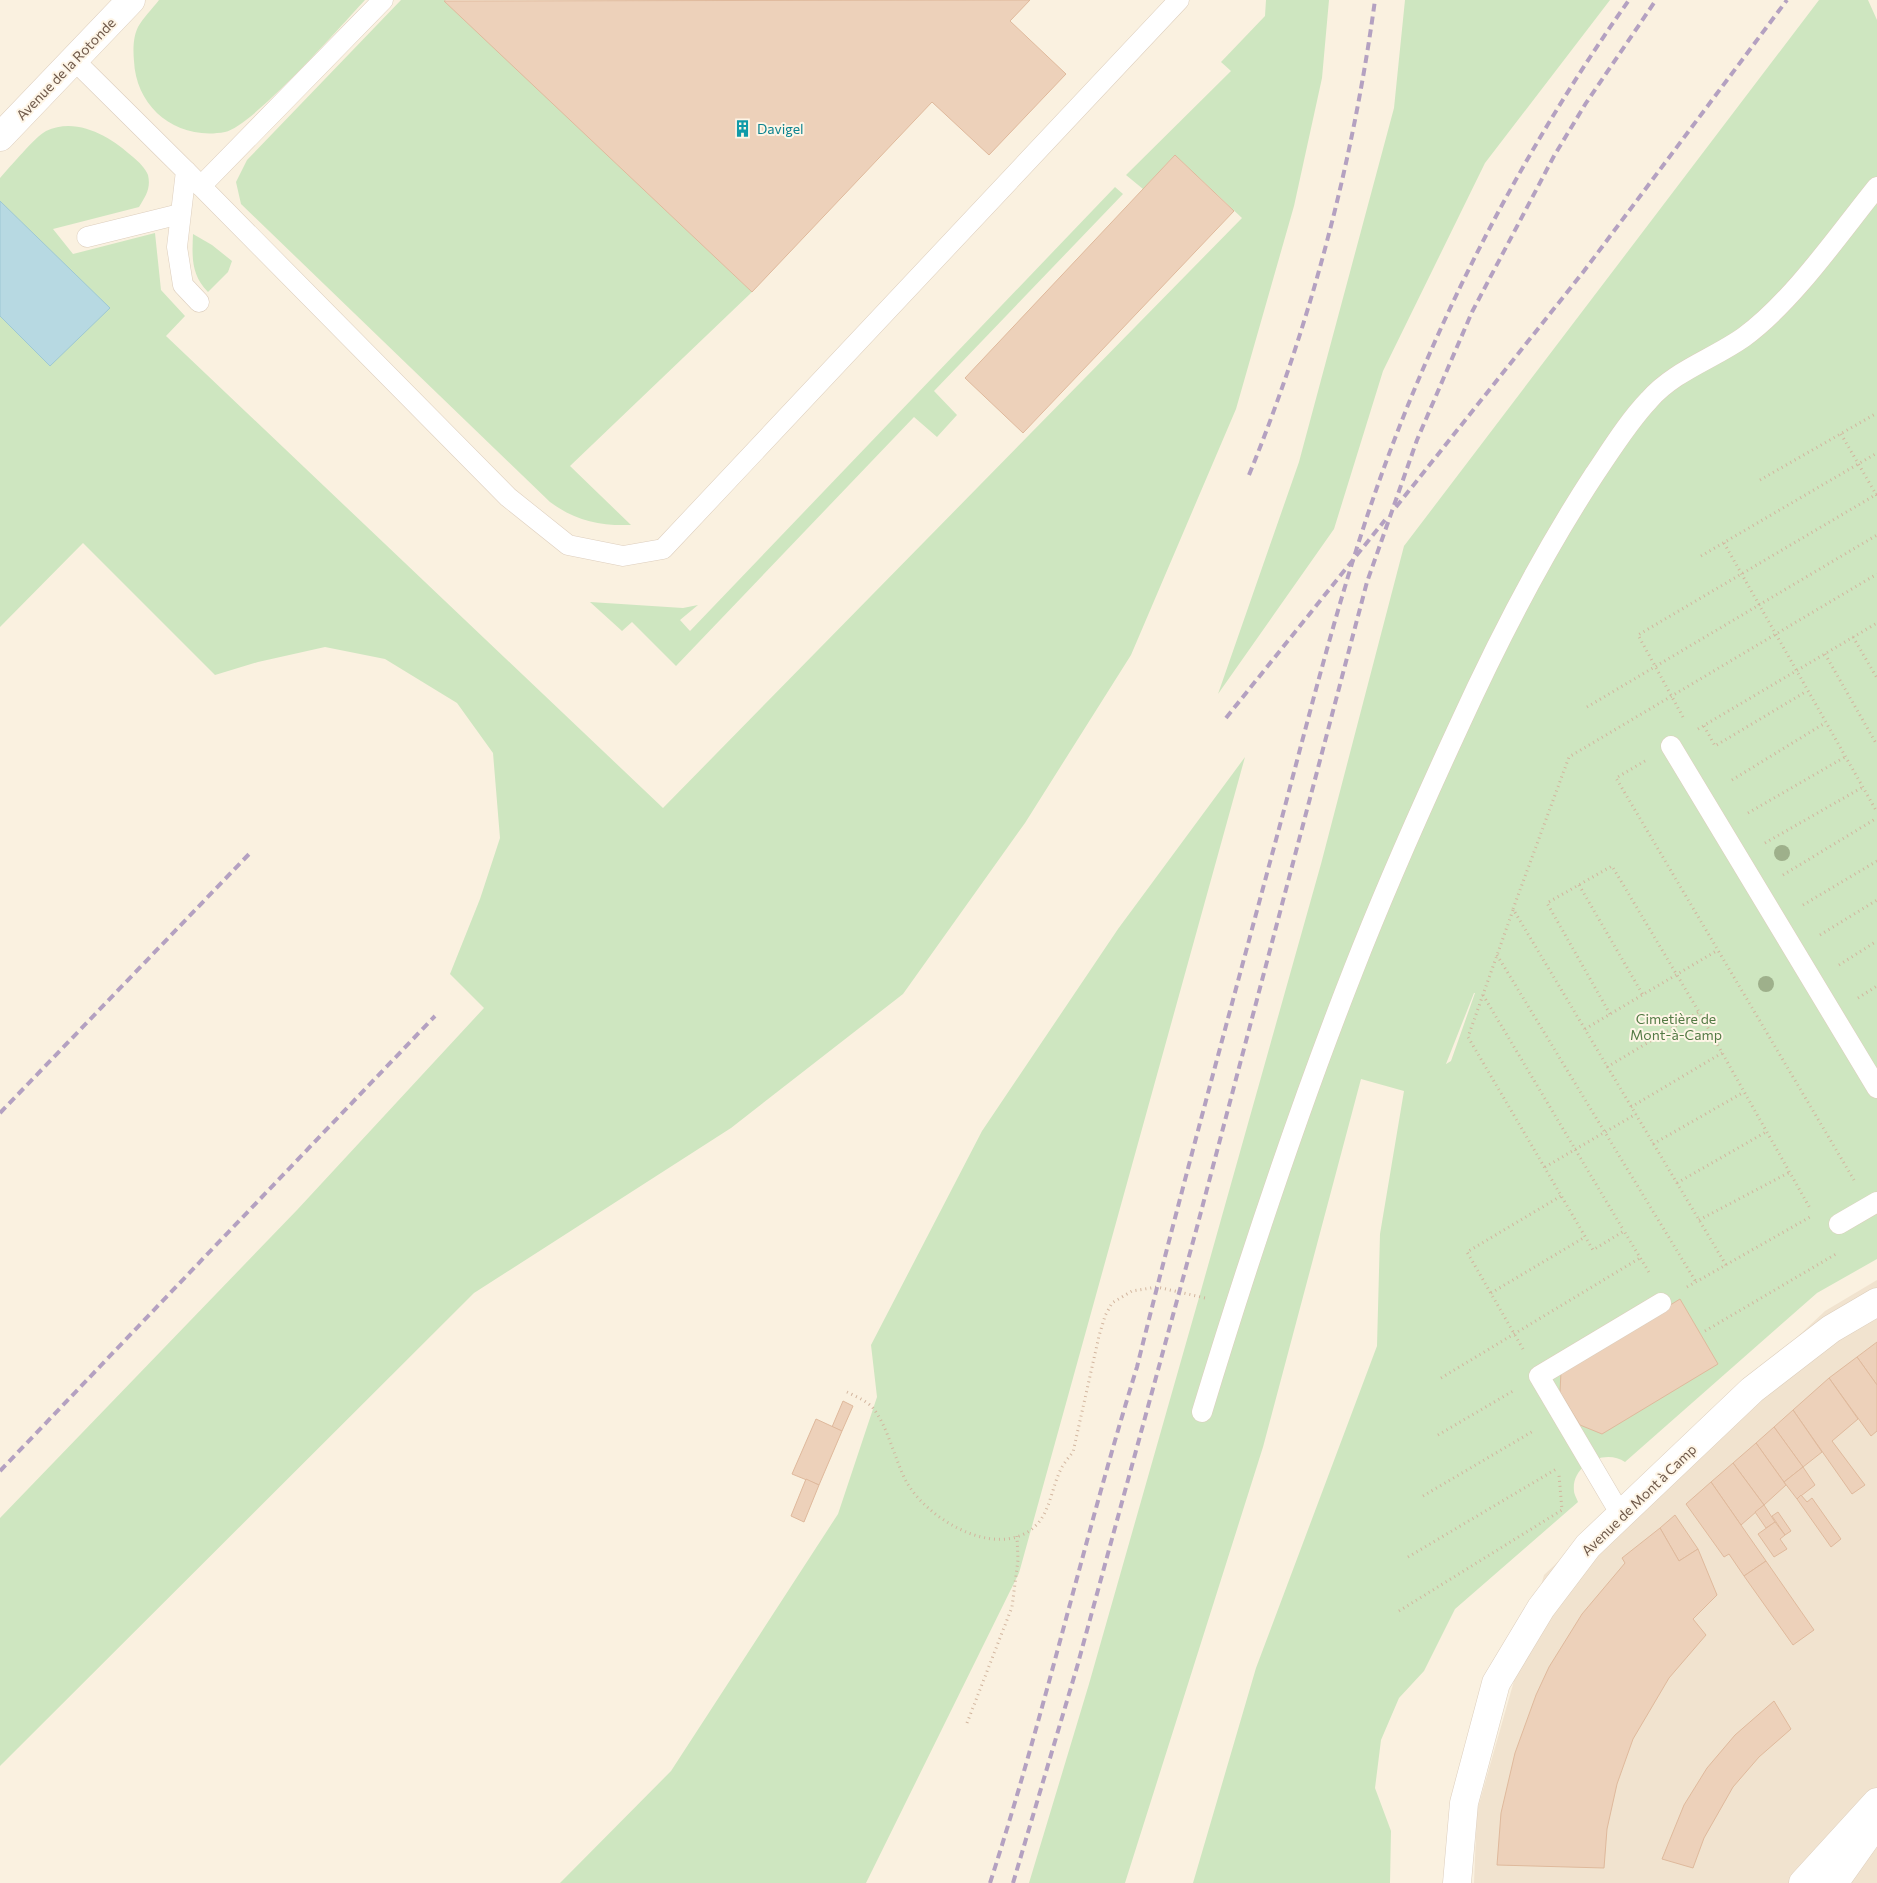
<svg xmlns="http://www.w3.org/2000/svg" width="1877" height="1883" font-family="Commissioner,sans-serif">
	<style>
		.residential { fill: #f1e3cf }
		.green { fill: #cee6c0; fill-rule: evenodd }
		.water { fill: #b7d9e2; stroke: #9ec8d3 }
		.building { fill: #edd1ba; stroke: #dfb99c }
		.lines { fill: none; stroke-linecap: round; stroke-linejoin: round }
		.service-casing { stroke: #ddcebd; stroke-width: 21 }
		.minor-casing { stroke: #ddcebd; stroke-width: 29 }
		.tertiary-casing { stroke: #ddcebd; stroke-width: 29 }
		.path { stroke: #d2b59e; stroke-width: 3; stroke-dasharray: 1 4; stroke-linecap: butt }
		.service { stroke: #fff; stroke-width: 20 }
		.minor { stroke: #fff; stroke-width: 28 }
		.tertiary { stroke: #fff; stroke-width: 28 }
		.rail { stroke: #b4a1c1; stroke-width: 4; stroke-dasharray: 8 5; stroke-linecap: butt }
		.tree { fill: #9eb08b }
		.labels { text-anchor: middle; stroke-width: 4; stroke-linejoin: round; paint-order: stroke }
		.street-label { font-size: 14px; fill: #6f594a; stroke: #fef5e6 }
		.culture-label { font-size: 14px; fill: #0d838f; stroke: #fef5e6; text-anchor: start }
		.park-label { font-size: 14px; fill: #537a45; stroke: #fef5e6 }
	</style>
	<rect width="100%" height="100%" fill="#faf1e0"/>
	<!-- residential -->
	<path class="residential" d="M1877,1280V1883H1474L1477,1811L1544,1575L1825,1311Z"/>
	<!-- green -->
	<g class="green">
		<path d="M159,0H365C341,26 253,126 225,132C177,141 136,108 134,61C133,50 133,37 138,27C143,18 152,9 159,0Z"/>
		<path d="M401,0H445L752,292L570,466L631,525C599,526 576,521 550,502L241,204L236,182L247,160Z"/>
		<path d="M1266,0H1329L1322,78L1294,206L1236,409L1131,655L1025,823L903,994L731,1128L474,1293L0,1766V1518L297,1210L484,1008L450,974L480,899L500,838L493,753L457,703L385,659L325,647L258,662L215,675L83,543L0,627V178C10,167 35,137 46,131C77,116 111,137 133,157C138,161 146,169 148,175C151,188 146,196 139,207L53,229L73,254L155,233L161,290L185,316L166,336L663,808L1242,218L1175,155L1143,189L1126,175L1231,71L1221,62L1265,16Z"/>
		<path d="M1405,0H1610L1485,163L1383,371L1334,529L1218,694L1299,462L1394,108Z"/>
		<path d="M1819,0H1868L1877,20V1259L1817,1293L1625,1462C1605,1448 1571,1465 1574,1491C1574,1494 1577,1499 1578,1502L1455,1609L1424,1671L1399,1698L1381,1740L1375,1788L1391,1831L1390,1883H1193L1256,1668L1377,1346L1380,1234L1404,1091L1361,1079L1263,1447L1125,1883H1029L1089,1684L1202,1287L1321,864L1404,546ZM1475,993L1451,1061L1446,1064L1474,993Z"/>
		<path d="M1115,187L1123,194L934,391L957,415L937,437L914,417L676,666L632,622L622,631L590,602L683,608L698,605L680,620L690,631Z"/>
		<path d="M193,234L212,245L232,261L228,272L208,292C191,275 192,257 193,234Z"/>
		<path d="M1245,757L1019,1573L866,1883H560L671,1771L838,1514L877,1397L871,1345L982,1131L1118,929Z"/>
	</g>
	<!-- water -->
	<path class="water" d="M0,201L110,308L50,366L0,316Z"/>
	<!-- building -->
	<g class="building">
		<path d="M1030,0L1010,21L1066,74L989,155L932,102L752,292L444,1Z"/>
		<path d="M1175,155L1234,211L1023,433L965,378Z"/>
		<path d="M1680,1299L1718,1364L1602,1434L1580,1425L1560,1392L1561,1372Z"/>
		<path d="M1877,1342V1385L1857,1357Z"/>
		<path d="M1857,1357L1877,1385V1431L1871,1436L1829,1378Z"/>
		<path d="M1829,1378L1858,1419L1832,1441L1865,1485L1852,1494L1793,1410Z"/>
		<path d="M843,1401L853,1406L842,1431L832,1427Z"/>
		<path d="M1793,1410L1822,1452L1803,1467L1774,1427Z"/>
		<path d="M816,1419L842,1431L819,1485L792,1474Z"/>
		<path d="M1774,1427L1803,1467L1784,1482L1756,1443Z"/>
		<path d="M1756,1443L1786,1485L1764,1505L1733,1463Z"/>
		<path d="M1733,1463L1764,1505L1741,1525L1711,1482Z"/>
		<path d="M1803,1467L1815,1485L1797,1499L1784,1482Z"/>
		<path d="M806,1479L819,1485L804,1522L791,1516Z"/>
		<path d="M1711,1482L1766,1561L1744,1576L1729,1554L1724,1557L1686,1504Z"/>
		<path d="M1801,1495L1807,1502L1812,1498L1841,1539L1831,1547L1797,1499Z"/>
		<path d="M1764,1505L1775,1522L1766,1528L1755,1512Z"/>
		<path d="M1778,1512L1791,1531L1785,1535L1772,1516Z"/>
		<path d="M1675,1515L1698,1549L1679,1561L1660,1528Z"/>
		<path d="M1775,1522L1785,1535L1780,1539L1787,1549L1774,1557L1758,1534Z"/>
		<path d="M1660,1528L1679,1561L1698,1549L1717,1595L1693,1619L1706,1635L1669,1678L1633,1739L1617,1784L1607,1829L1604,1868L1497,1865L1501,1813L1515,1753L1536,1695L1549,1667L1582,1614L1625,1563L1622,1558Z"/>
		<path d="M1766,1561L1814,1630L1793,1645L1744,1576Z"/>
		<path d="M1774,1701L1791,1729L1759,1757L1733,1787L1704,1838L1693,1868L1662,1859L1684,1805L1707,1768L1735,1735Z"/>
	</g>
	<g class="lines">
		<defs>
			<g id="service">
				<path d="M74,60L186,171L177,247L183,285L199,302"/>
				<path d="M186,171L508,497L568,545L623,556L663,549L1179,0"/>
				<path d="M201,186L383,0"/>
				<path d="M87,237L180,214"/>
				<path d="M1671,746L1877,1088"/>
				<path d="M1839,1224L1877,1202"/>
				<path d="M1202,1412C1247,1264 1296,1116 1353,971C1385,889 1421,808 1458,728C1498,640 1541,556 1594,475C1611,450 1628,422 1649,400C1674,371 1713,359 1744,337C1793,301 1839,234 1877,187"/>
				<path d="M1621,1515L1539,1376L1661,1303"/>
			</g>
			<g id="minor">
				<path d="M0,137L131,0"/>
				<path d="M1457,1883L1464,1803L1496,1683L1541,1608L1588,1546L1752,1390L1831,1329L1877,1302"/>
			</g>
			<g id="tertiary">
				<path d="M1803,1883L1877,1802"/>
				<path d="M1834,1883L1875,1825"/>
			</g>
		</defs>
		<!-- service casing -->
		<use href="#service" class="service-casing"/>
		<!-- minor casing -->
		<use href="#minor" class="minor-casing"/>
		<!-- tertiary casing -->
		<use href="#tertiary" class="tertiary-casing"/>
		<!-- path -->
		<g class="path">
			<path d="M1841,434L1877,496"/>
			<path d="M1760,480L1877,413"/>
			<path d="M1724,543L1877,812"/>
			<path d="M1701,556L1877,453"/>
			<path d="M1853,637L1877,678"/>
			<path d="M1825,654L1877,745"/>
			<path d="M1587,707L1877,535"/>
			<path d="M1683,717L1638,635L1877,494"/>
			<path d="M1704,726L1715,746L1807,691"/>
			<path d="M1698,729L1877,623"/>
			<path d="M1645,761L1616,778L1854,1180"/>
			<path d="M1732,780L1825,723"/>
			<path d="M1748,813L1845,757"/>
			<path d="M1765,843L1863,787"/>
			<path d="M1783,875L1877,818"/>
			<path d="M1579,885L1643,995"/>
			<path d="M1803,905L1877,861"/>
			<path d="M1513,910L1468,1037L1593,1250L1624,1231L1650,1274"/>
			<path d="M1820,935L1877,900"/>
			<path d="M1497,955L1696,1282"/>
			<path d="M1839,965L1877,941"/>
			<path d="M1483,995L1624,1231"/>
			<path d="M1858,998L1877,986"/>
			<path d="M1610,1014L1547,903L1612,866L1699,1012"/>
			<path d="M1585,1029L1718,950"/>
			<path d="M1607,1067L1699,1012L1811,1210"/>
			<path d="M1631,1107L1722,1053"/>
			<path d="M1653,1144L1744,1092"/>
			<path d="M1545,1167L1636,1114"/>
			<path d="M1677,1183L1766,1132"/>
			<path d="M1699,1220L1790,1172"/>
			<path d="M1726,1265L1513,909L1569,757L1877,574"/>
			<path d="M1687,1287L1810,1217"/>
			<path d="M1491,1293L1585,1237"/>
			<path d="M1705,1331L1836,1254"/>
			<path d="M1523,1349L1467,1252L1561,1196"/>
			<path d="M1441,1378L1640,1258"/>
			<path d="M847,1392C855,1396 867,1401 873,1408C888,1427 895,1460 906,1481C926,1518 993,1559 1032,1529C1051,1514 1051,1487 1062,1467C1065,1462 1069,1457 1073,1452L1099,1336L1105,1316L1112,1303L1132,1291L1157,1287L1205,1298"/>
			<path d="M1438,1435L1513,1391"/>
			<path d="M1423,1496L1535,1430"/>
			<path d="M1408,1557L1558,1468"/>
			<path d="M1399,1611L1562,1510L1559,1475"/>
			<path d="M967,1723L1012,1607L1018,1560L1017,1536"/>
		</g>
		<!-- service -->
		<use href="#service" class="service"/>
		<!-- minor -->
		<use href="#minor" class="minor"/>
		<!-- tertiary -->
		<use href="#tertiary" class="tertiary"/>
		<!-- rail -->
		<g class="rail">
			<path d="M1249,475C1311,323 1353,162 1375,0"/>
			<path d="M1396,507L1584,271L1787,0"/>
			<path d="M1226,718L1385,520"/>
			<path d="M0,1113L251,852"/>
			<path d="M0,1471L435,1016"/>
			<path d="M990,1883C1045,1713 1084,1538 1137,1367C1179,1198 1225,1030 1270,862C1309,719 1343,572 1397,433C1456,280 1535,133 1629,0"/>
			<path d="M1013,1883L1077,1667L1197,1227L1367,582L1417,440L1472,312L1554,156L1586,103L1656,0"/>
		</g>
	</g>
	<!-- trees -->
	<g class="tree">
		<circle cx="1782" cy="853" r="8"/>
		<circle cx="1766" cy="984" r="8"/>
	</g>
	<!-- icons -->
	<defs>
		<symbol id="building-bare" viewBox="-9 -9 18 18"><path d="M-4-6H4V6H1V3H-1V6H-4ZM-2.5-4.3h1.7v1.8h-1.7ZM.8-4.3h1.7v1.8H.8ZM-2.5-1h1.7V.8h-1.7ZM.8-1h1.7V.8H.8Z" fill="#0f9aa8" stroke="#fef5e6" stroke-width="2.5" paint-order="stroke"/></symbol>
	</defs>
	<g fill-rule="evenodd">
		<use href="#building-bare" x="730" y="116" width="25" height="25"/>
	</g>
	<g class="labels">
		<!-- street labels -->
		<g class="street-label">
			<text transform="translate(66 69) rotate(-46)" y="5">Avenue de la Rotonde</text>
			<text transform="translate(1639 1500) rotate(-44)" y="5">Avenue de Mont à Camp</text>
		</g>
		<!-- culture labels -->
		<g class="culture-label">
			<text x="757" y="134">Davigel</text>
		</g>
		<!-- park labels -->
		<g class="park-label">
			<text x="1676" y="1024">Cimetière de<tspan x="1676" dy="16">Mont-à-Camp</tspan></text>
		</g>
	</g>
</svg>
